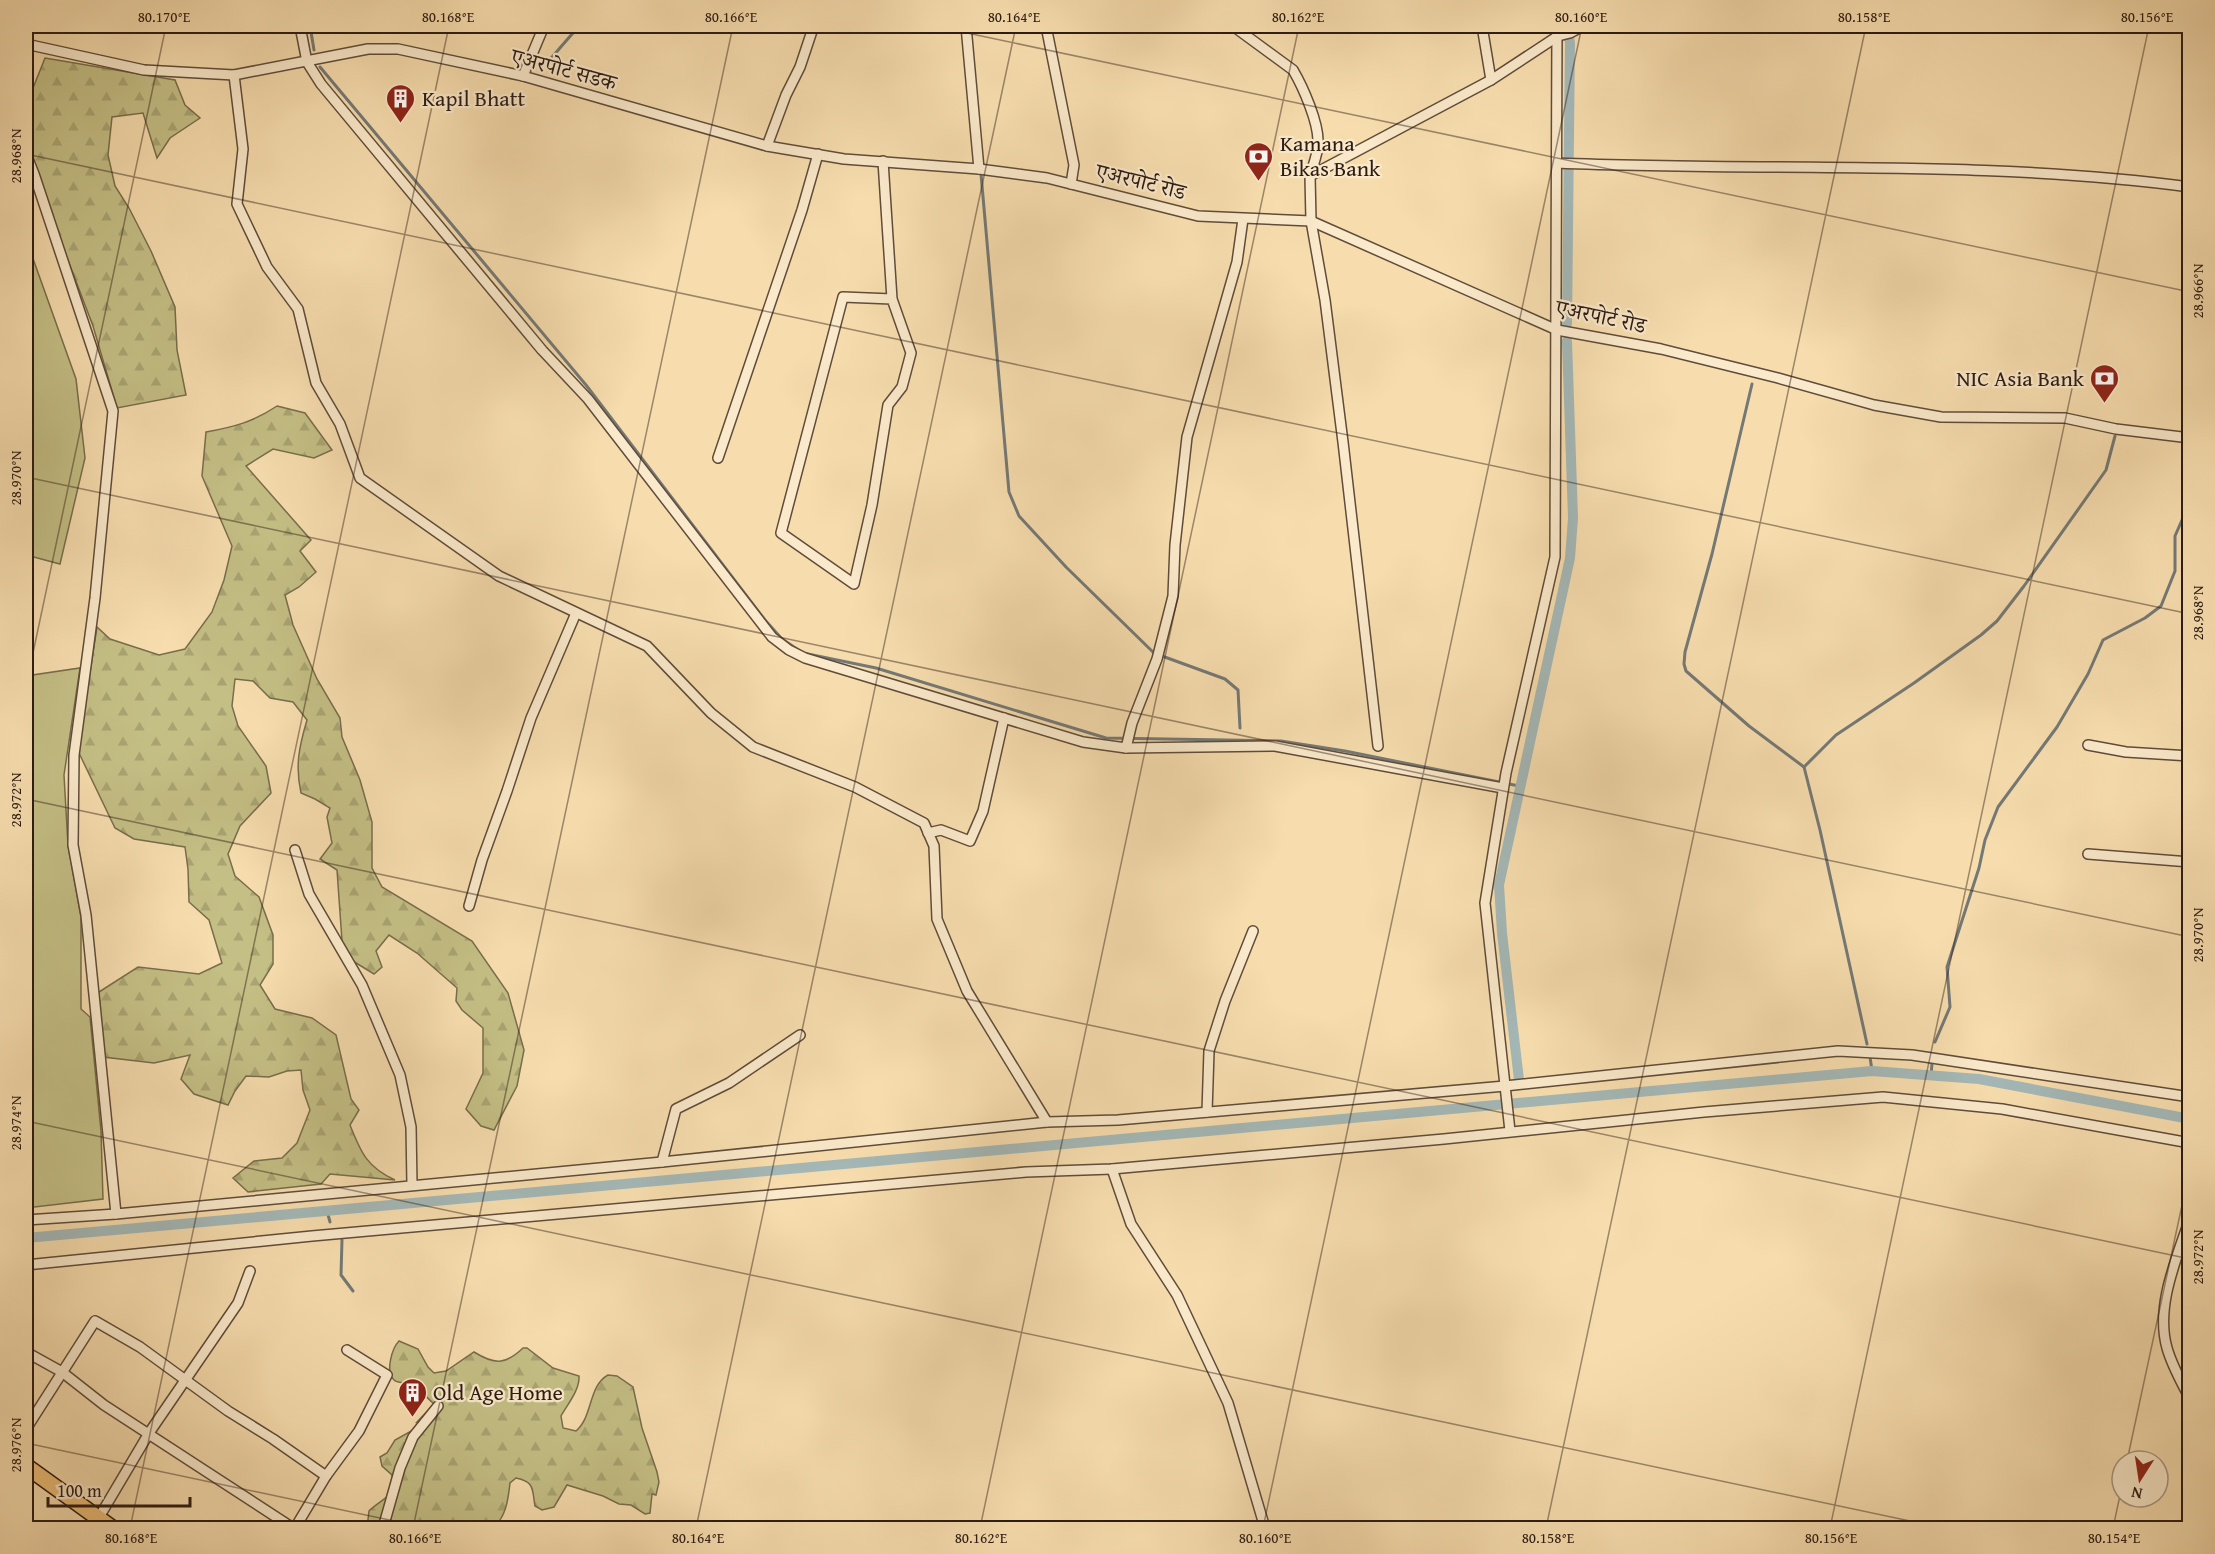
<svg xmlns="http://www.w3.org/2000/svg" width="2215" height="1554" font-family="'Gentium Book Plus','Noto Serif Devanagari',serif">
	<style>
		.green { fill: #c4bf85; stroke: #786d4c; stroke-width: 1.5 }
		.forest { fill: url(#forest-firs); stroke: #786d4c; stroke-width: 1.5 }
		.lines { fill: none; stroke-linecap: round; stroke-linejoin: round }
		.stream { stroke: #747976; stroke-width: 3 }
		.canal { stroke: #a4b8b7; stroke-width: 10 }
		.minor-casing { stroke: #5f4c3a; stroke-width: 12 }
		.trunk-casing { stroke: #2c1b14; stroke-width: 18 }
		.minor { stroke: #fae9ca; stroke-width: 9 }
		.trunk { stroke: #ecbe77; stroke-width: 15 }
		.ticks { fill: none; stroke: #2c1b14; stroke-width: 1.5; stroke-opacity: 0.45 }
		.labels { text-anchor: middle; stroke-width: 4.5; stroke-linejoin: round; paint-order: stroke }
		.street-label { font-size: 22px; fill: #2c1b14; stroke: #fae9ca }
		.poi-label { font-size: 22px; fill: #2c1b14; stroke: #fae9ca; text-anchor: start }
		.neatline { fill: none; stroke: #2c1b14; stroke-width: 2 }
		.ticks-label { font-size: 15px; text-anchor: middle; fill: #2c1b14 }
	</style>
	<defs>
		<pattern id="forest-firs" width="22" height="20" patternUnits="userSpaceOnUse" patternTransform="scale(1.5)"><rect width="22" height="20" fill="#c4bf85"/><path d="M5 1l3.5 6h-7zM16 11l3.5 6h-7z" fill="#a9a472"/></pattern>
	</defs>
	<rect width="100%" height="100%" fill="#f7ddae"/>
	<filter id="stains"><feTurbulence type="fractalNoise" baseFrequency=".00333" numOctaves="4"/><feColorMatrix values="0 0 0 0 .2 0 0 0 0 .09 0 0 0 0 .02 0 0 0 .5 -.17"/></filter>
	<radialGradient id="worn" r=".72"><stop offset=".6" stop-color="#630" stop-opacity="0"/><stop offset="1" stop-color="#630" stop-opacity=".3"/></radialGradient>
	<!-- green -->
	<g class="green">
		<path d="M26,239L76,379L85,458L60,564L26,555Z"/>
		<path d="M80,668L64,775L68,845L81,917V1009L90,1017L101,1131L103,1199L26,1208V676Z"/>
	</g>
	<!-- forest -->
	<g class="forest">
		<path d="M45,58L175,80L185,105L200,118L170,138L157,158L143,113L112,117L108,155L115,186L129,208L151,251L175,307L177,350L186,395L117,408L93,326L26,150V95L33,88Z"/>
		<path d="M277,406L305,413L332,450L314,458L273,449L246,466L311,540L300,551L316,572L299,587L285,595L293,625L317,679L340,718L342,737L360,780L372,822V868L382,887L472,941L508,993L524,1050L517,1086L494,1130L481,1126L466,1109L483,1073V1028L462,1010L456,1001L457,988L417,953L389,935L376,951L382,967L374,974L343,955L337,870L320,859L332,843L327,817L330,808L315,799L301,793C295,766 299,747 307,720L293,702L270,698L253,681L235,679L232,706L238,726L266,766L271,793L240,826L228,854L235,876L259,897L273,935V964L260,985L275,1009L312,1018L336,1035L351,1099L359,1110L350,1125C361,1153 367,1167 395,1180L330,1174L321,1184L248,1192L233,1178L254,1161L282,1158L297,1143L310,1110L303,1090L301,1070L287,1071L269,1077L246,1076L235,1091L228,1105L194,1094L181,1079L190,1055L154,1063L103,1057L99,992L138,967L199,974L222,963L209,920L189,902L188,869L185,847L134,839L115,828L78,751L97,627L110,639L159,655L185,649L212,612L224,580L232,546L202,476L206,432C234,427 253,422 277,406Z"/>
		<path d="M399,1341L418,1349L428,1367L434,1373L446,1371L474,1352C495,1365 505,1365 523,1348H527L553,1368L579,1376C580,1390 567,1405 561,1416L563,1428L576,1431C593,1417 588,1386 608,1375L617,1376L633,1387L642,1428L657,1472L659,1482L656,1495L652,1494L650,1513L645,1514L631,1505L619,1504L603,1496L567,1485L554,1507L542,1510L535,1506C532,1489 535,1482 516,1478L510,1483C508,1501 506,1515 494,1528H367L369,1511C382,1498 396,1498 392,1475L382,1466L380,1457L387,1453L395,1440L424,1424L422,1421L417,1422L434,1404C427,1398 420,1389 412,1384C407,1382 398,1384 394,1380C385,1372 392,1348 399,1341Z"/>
	</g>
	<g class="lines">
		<!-- stream -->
		<g class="stream">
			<path d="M310,26L314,50"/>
			<path d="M546,64L579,26"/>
			<path d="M320,67L586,385L765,620L782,639L803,653L876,668L1106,738L1281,741L1345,751L1519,786"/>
			<path d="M981,174L1009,492L1019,516L1066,567L1155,654"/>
			<path d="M1752,384L1712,554L1685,652L1684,664L1686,671L1749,726L1804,767"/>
			<path d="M1162,656L1225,679L1238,690L1240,728"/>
			<path d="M1935,1042L1950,1007L1947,967L1979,868L1985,840L1998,807L2057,727L2088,674L2103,640L2145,618L2161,606L2175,571V536L2190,502"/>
			<path d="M1867,1044L1820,830L1804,767L1836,735L1914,683L1981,635L1997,621L2024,586L2106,470L2115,436"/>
			<path d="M1870,1057L1872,1071"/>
			<path d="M1931,1076L1932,1063"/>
			<path d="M327,1211L330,1222"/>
			<path d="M342,1240L341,1275L353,1291"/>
		</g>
		<!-- canal -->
		<g class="canal">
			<path d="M1567,324L1570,43L1567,26"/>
			<path d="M1519,1080L1502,933L1499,885L1570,558L1573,518L1567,341"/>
			<path d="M26,1238L1872,1071L1979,1079L2190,1119"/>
		</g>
		<defs>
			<g id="minor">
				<path d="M300,26L307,62L321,84L542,350L588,399L772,637L789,650L805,658L1083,742L1126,748L1275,746L1503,788"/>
				<path d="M966,26L979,169"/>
				<path d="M1046,26L1074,165L1071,184"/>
				<path d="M1233,26L1293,70C1303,87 1319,123 1318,143C1318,154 1313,165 1310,176"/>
				<path d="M1482,26L1491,80"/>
				<path d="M26,44L144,70L234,75L368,49H398L523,76L767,146L844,159L979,169L1047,178L1198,216L1311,221L1557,330L1661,349L1778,378L1874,405L1941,417L2065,418L2116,429L2190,438"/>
				<path d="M234,75L243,149L237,204L267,267L298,309L316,383L340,424L360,478L499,576L647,646L711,713L753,747L855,787L924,823L934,846L937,919L967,991L1047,1122"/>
				<path d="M523,76L544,26"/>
				<path d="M767,146L786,95L800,67L813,28"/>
				<path d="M26,154L34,174L113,411L95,598L74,755L73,845L86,915L116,1214"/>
				<path d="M883,161L892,299L911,353L902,387L888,405L872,505L854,584L781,533L843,297L892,299"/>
				<path d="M1557,163C1768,172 1980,159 2190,187"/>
				<path d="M718,458L802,210L818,154"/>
				<path d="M2088,745L2126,752L2190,756"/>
				<path d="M1378,746L1343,442L1325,300L1311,221L1310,176L1491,80L1558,36L1570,33L1583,26"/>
				<path d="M1126,748L1132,723L1157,659L1173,596L1175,545L1187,437L1237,262L1243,219"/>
				<path d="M928,833L941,830L970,841L983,811L1004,718"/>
				<path d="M295,850L309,894L362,985L400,1075L411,1127L412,1185"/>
				<path d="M2088,854L2190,862"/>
				<path d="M469,906L482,860L507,791L531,718L576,613"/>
				<path d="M1207,1112L1209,1051L1225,1001L1253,931"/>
				<path d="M1510,1131L1485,903L1506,773L1555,557L1557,26"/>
				<path d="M662,1162L676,1109L729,1083L800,1035"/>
				<path d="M1112,1169L1131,1224L1177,1295L1228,1403L1265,1528"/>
				<path d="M2190,1218C2177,1258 2155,1306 2167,1348C2172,1366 2182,1383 2190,1399"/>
				<path d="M26,1220L116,1214L662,1162L1047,1122L1118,1120L1505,1086L1838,1051L1912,1055L2190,1097"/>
				<path d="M26,1265L312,1236L1026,1172L1112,1169L1444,1139L1704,1112L1883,1097L2002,1109L2190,1143"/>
				<path d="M26,1352L62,1372L104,1405L293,1528"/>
				<path d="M26,1429L95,1321L140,1347L228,1411L273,1439L326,1476"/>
				<path d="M95,1528L98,1519L149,1433L238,1303L250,1271"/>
				<path d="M295,1528L326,1476L359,1431L387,1375L347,1350"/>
				<path d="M383,1528L400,1468L413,1437L438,1406"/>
			</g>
			<path id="trunk" d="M26,1466L112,1528"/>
		</defs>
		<!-- minor casing -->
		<use href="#minor" class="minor-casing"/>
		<!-- trunk casing -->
		<use href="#trunk" class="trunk-casing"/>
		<!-- minor -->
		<use href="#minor" class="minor"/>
		<!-- trunk -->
		<use href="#trunk" class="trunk"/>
	</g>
	<!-- ticks -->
	<path class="ticks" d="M934,26L2190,292M26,154L2190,614M26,477L2190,937M26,686L166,26M26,799L2190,1259M26,1121L1943,1528M26,1443L427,1528M2127,1461L2190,1168M130,1528L449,26M413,1528L733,26M696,1528L1016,26M980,1528L1299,26M1263,1528L1582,26M1546,1528L1866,26M1830,1528L2149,26M2113,1528L2122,1486"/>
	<!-- icons -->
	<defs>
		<symbol id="building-pin" viewBox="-11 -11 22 30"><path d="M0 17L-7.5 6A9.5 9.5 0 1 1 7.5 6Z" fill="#8f2418" stroke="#fae9ca"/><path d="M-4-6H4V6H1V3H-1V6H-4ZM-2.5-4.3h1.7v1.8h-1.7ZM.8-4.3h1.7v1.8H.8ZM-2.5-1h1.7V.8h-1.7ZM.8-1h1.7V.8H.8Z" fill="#fff"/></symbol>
		<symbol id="bank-pin" viewBox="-11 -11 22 30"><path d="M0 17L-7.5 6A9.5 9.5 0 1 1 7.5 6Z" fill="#8f2418" stroke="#fae9ca"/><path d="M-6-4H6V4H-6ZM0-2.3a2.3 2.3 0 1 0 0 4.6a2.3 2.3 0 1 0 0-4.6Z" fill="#fff"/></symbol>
	</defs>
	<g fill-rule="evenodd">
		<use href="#building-pin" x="384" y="82" width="33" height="45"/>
		<use href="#bank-pin" x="1242" y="140" width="33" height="45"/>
		<use href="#bank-pin" x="2088" y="362" width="33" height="45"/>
		<use href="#building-pin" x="396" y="1376" width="33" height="45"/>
	</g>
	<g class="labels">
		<!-- street labels -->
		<g class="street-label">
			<text transform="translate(564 69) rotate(15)" y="8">एअरपोर्ट सडक</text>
			<text transform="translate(1141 181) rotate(14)" y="8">एअरपोर्ट रोड</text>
			<text transform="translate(1601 316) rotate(12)" y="8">एअरपोर्ट रोड</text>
		</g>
		<!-- poi labels -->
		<g class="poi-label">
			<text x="422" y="106">Kapil Bhatt</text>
			<text x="1280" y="151">Kamana<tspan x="1280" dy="25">Bikas Bank</tspan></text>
			<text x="2084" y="386" text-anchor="end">NIC Asia Bank</text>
			<text x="433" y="1400">Old Age Home</text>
		</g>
	</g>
	<!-- margin -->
	<rect width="2215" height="1554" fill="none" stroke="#f7ddae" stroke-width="66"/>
	<!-- north arrow -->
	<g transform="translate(2140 1479) rotate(192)"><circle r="28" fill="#fae9ca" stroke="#a89781" stroke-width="1.5"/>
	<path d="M0-4.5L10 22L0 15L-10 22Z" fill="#8f2418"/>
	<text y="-9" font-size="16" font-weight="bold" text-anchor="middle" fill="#2c1b14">N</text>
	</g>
	<!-- scale -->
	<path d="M48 1497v9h142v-9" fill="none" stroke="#2c1b14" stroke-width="3"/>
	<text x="57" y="1497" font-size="18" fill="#2c1b14" stroke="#fae9ca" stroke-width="4.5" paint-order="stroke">100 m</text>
	<rect x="33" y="33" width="2149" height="1488" class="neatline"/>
	<g class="ticks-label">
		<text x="164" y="22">80.170°E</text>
		<text x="448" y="22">80.168°E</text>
		<text x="731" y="22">80.166°E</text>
		<text x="1014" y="22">80.164°E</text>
		<text x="1298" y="22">80.162°E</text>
		<text x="1581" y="22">80.160°E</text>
		<text x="1864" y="22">80.158°E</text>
		<text x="2147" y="22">80.156°E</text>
		<text transform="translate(16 156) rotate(-90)" y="5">28.968°N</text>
		<text transform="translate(2198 291) rotate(-90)" y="5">28.966°N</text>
		<text transform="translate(16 478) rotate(-90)" y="5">28.970°N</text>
		<text transform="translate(2198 613) rotate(-90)" y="5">28.968°N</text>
		<text transform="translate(16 800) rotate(-90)" y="5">28.972°N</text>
		<text transform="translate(2198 935) rotate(-90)" y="5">28.970°N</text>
		<text transform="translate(16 1123) rotate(-90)" y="5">28.974°N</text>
		<text transform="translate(2198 1257) rotate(-90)" y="5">28.972°N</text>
		<text transform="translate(16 1445) rotate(-90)" y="5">28.976°N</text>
		<text x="131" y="1543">80.168°E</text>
		<text x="415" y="1543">80.166°E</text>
		<text x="698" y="1543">80.164°E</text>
		<text x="981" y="1543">80.162°E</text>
		<text x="1265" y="1543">80.160°E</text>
		<text x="1548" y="1543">80.158°E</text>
		<text x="1831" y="1543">80.156°E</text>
		<text x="2114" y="1543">80.154°E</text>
	</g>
	<rect width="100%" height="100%" filter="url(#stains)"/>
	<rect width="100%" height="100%" fill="url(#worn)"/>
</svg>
